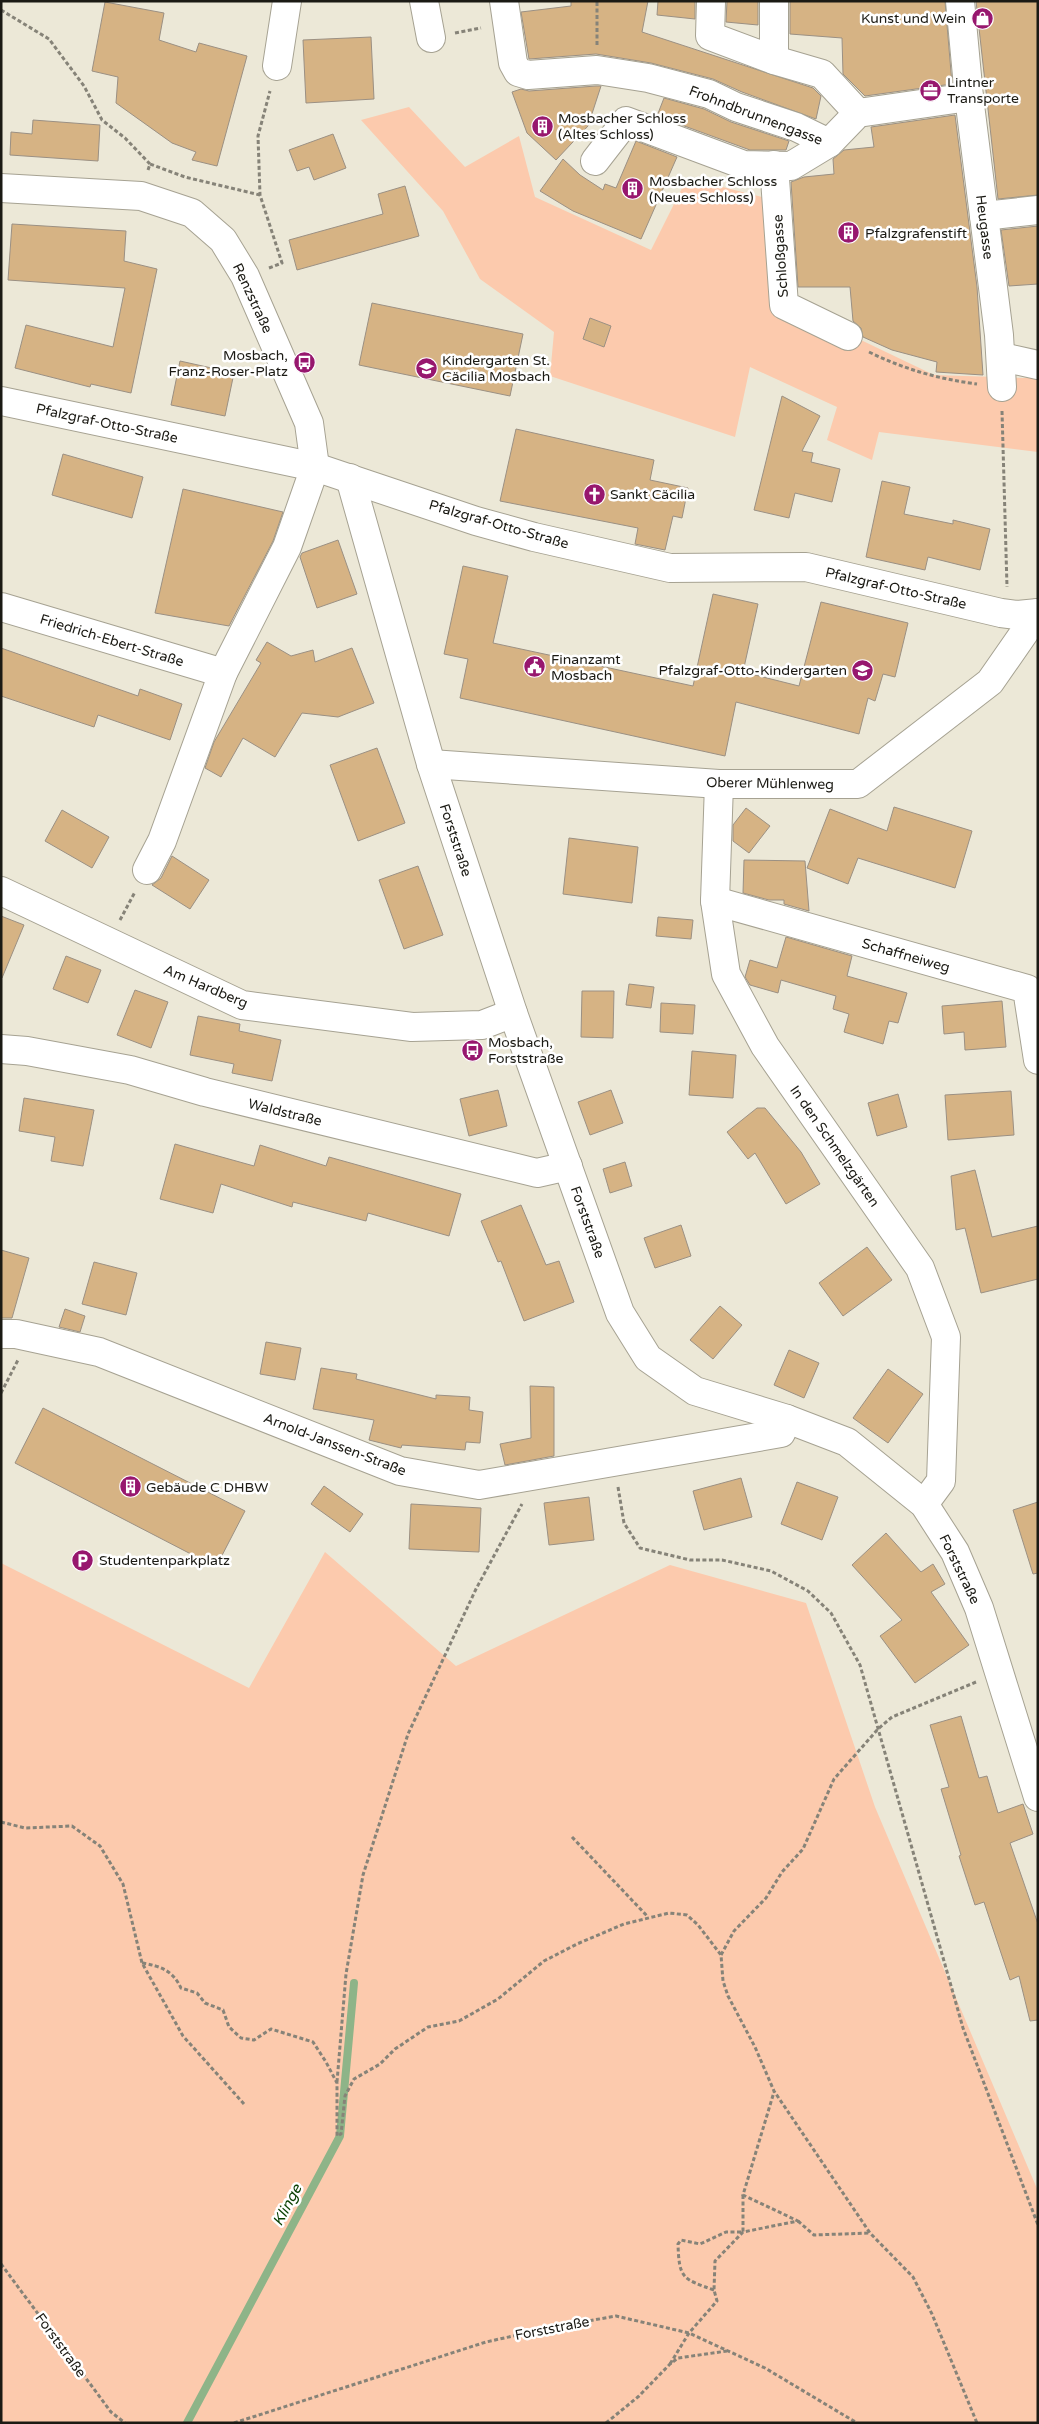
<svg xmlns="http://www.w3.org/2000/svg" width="1039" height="2424" font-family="'Varela Round',sans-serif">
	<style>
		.green { fill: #fccaad }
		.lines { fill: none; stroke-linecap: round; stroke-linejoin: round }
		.stream { stroke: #8eb488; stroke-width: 8 }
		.building { fill: #d6b384; stroke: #9b9083 }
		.minor-casing { stroke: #a6a292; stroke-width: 30 }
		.path { stroke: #868378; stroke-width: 3; stroke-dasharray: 4 2.5; stroke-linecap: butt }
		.minor { stroke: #fff; stroke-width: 28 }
		.labels { text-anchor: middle; stroke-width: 5; stroke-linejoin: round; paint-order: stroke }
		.poi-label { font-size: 14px; fill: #1b1a14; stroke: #fff; text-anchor: start }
		.street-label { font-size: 14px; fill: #1b1a14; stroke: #fff }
		.water-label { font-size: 15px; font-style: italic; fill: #083f02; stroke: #fff }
	</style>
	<rect width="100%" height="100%" fill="#ece8d7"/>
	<!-- green -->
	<g class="green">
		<path d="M409,107L465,167L519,136L535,197L651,250L687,178L766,198L771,297L934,375L1023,378L1038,376V452L879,432L872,460L827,440L837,407L750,367L735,437L550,376L554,332L480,279L443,211L361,120Z"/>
		<path d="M325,1552L456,1666L670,1565L806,1603L875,1807L1038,2191V2423H1V1563L249,1688Z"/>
	</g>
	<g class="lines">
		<!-- stream -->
		<path class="stream" d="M187,2423L340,2136L354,1983"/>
	</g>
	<!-- building -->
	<g class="building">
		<path d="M571,1H648L642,32L813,88L821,96L816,119L742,92L713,79L651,63L596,54L529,59L521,12L571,6Z"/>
		<path d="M658,1H695V19L657,15Z"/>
		<path d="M727,1H758V25L726,22Z"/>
		<path d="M790,1H945L952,84L865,96L843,74L842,38L790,34Z"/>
		<path d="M976,1H1038V195L998,199Z"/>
		<path d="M105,2L164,13L159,40L196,52L199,43L247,56L217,166L192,160L196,152L172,143L116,103L118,77L92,71Z"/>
		<path d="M371,37L374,99L306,103L303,40Z"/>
		<path d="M596,86H601L588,126L556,160L527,133L512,92L521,89L529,91Z"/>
		<path d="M664,98L704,109L731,122L789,141L786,150H750L657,116Z"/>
		<path d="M955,115L977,287L983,375L936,372L937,362L892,350L863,337L861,328L853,321L850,287H798L791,182L804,177L834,174L833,159L844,150L874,147L871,127Z"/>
		<path d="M33,120L100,125L98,161L10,155L11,132L32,134Z"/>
		<path d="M333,134L346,168L314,180L309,167L297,171L289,150Z"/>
		<path d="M636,141L677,157L641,239L573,211L540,191L563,159L580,175L603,190L605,184L616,188Z"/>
		<path d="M405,186L419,236L297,270L289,240L383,214L378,194Z"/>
		<path d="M12,224L126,231L124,261L157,269L131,393L91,384L90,387L15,368L26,325L113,347L125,288L8,280Z"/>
		<path d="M1038,226V284L1009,286L1001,230Z"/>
		<path d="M372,303L523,334L510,396L359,365Z"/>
		<path d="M590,318L611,326L604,347L583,339Z"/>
		<path d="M180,361L234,373L225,416L171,405Z"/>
		<path d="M782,396L820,416L802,451L813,453L811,462L840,469L832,502L795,493L789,518L754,510Z"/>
		<path d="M516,429L654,460L650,480L688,488L682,518L673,516L665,550L635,544L638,528L500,501Z"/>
		<path d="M63,454L143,477L132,518L52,495Z"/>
		<path d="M882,481L910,487L904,514L953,524V520L990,529L980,570L928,557L925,570L866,557Z"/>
		<path d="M183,489L283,512L273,541L229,626L155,613Z"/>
		<path d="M338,540L357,594L317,608L300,557L302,553Z"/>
		<path d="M463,566L508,576L493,643L693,686L713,594L758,604L743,672L799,686L821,602L908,623L895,677L883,674L875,701L868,698L859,734L736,702L725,756L460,698L468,659L444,654Z"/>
		<path d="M267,642L291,656L313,650L315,662L352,648L374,703L338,717L302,713L275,757L243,738L221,777L205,768L214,742L261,663L256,660Z"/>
		<path d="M1,648L138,696L140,689L182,704L170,740L98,715L94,727L1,696Z"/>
		<path d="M377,748L405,823L358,841L330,765Z"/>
		<path d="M894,807L972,831L955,888L858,858L848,884L807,868L830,809L887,831Z"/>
		<path d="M746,808L770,826L749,853L733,841V825Z"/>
		<path d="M62,810L109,837L92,868L45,841Z"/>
		<path d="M569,838L638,847L632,903L563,894Z"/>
		<path d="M172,856L209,880L190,909L152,885L161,878Z"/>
		<path d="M744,860L805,861L809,911L784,904V900H769L743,893Z"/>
		<path d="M418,866L443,935L404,949L379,880Z"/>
		<path d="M1,916L24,925L2,978H1Z"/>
		<path d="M658,917L693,920L691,939L656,936Z"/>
		<path d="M786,937L852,956L847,976L907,993L898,1023L889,1021L883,1044L844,1032L849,1014L833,1009L836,996L781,980L778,993L750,985L745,977L750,960L777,968Z"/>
		<path d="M66,956L101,970L88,1003L53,989Z"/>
		<path d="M629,984L654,987L651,1008L626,1005Z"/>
		<path d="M135,990L168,1002L151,1048L117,1035Z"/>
		<path d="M582,991H614L613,1038L581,1037Z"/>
		<path d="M1002,1001L1006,1047L965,1050L964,1032L944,1034L942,1006Z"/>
		<path d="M661,1003L695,1005L693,1034L660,1032Z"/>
		<path d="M198,1016L240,1024L239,1031L281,1040L272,1081L232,1073L234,1064L190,1055Z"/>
		<path d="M692,1051L736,1055L733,1098L689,1095Z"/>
		<path d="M498,1090L507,1126L469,1136L460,1099Z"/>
		<path d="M611,1090L623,1123L590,1135L578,1102Z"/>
		<path d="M1011,1091L1014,1135L948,1140L945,1095Z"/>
		<path d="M898,1094L907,1127L877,1136L868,1103Z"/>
		<path d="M24,1098L94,1110L83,1166L51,1161L55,1137L19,1131Z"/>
		<path d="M757,1108H765L801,1152L820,1184L786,1204L755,1153L748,1159L727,1132Z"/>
		<path d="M175,1144L254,1166L260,1145L326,1166L329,1157L461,1194L449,1236L368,1213L366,1221L293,1202L292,1207L221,1184L213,1213L160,1199Z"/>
		<path d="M625,1162L632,1186L610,1193L603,1169Z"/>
		<path d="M975,1170L992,1237L1038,1226V1279L981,1293L965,1228L956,1230L951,1176Z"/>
		<path d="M521,1205L546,1265L559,1261L574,1302L524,1321L501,1261L498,1262L481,1221Z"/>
		<path d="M681,1225L691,1256L655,1268L644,1238Z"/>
		<path d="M867,1247L892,1280L843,1316L819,1283Z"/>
		<path d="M1,1250L29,1258L12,1318H1Z"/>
		<path d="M94,1262L137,1273L126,1315L82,1304Z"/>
		<path d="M720,1306L742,1325L713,1359L690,1340Z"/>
		<path d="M65,1309L85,1316L80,1332L59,1327Z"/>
		<path d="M266,1342L301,1348L295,1380L260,1374Z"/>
		<path d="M789,1350L819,1363L804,1398L774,1385Z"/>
		<path d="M321,1368L357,1374L356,1379L436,1399V1395L470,1397L469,1410L483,1412L480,1443L466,1442L465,1450L402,1445L401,1448L369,1440L374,1420L313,1409Z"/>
		<path d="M888,1369L923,1394L888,1443L853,1418Z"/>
		<path d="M530,1386L554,1387V1456L505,1465L500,1444L531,1438Z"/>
		<path d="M43,1408L245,1511L216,1567L15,1463Z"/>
		<path d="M741,1478L752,1517L704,1530L693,1491Z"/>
		<path d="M797,1482L838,1497L822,1540L781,1524Z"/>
		<path d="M324,1486L363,1514L350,1532L311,1504Z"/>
		<path d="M589,1497L594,1540L549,1545L544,1503Z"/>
		<path d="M1038,1502V1573L1033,1574L1013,1510Z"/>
		<path d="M411,1504L481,1508L479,1552L409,1549Z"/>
		<path d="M886,1533L921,1572L933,1564L945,1584L931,1592L969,1645L915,1683L880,1636L902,1620L852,1565Z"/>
		<path d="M961,1716L979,1778L987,1776L998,1813L1023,1804L1033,1834L1010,1843L1038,1924V2020L1030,2021L1019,1976L1010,1980L984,1902L975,1905L959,1856L961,1855L941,1789L949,1787L930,1725Z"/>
	</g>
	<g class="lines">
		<defs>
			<g id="minor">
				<path d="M424,1L431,38"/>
				<path d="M504,1L513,63L518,72L528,75L597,70L648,78L709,94L736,107L796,127L829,143"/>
				<path d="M711,1L710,36L774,60"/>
				<path d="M774,1V60L822,74L858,113"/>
				<path d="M960,1L969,97L999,335L1002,387"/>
				<path d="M277,66L287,1"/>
				<path d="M595,161L626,121L744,165L791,166L829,143L858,113L969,97"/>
				<path d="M774,165L784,305L848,336"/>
				<path d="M1,188L141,196L192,213L223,240L245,276L309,423L315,467L287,547L223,673L1,607"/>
				<path d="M984,216L1038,210"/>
				<path d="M1002,357L1038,365"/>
				<path d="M1,401L315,467L476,521L534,537L670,568L806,567L1001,613L1017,615L1038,613"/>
				<path d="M350,478L431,764L513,1013L620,1313L648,1358L695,1391L787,1419L847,1442L924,1504L955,1552L979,1608L1038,1797"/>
				<path d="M431,764L719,784H858L990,682L1038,613"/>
				<path d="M719,784L715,901L726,974L765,1046L920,1268L946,1337L941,1481L924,1504"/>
				<path d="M147,870L162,841L223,673"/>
				<path d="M1,891L242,1005L412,1027L482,1025L513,1013"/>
				<path d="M715,901L1027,989L1038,1060"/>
				<path d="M1,1049L27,1051L130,1070L205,1092L537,1173L568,1166"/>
				<path d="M1,1334H16L99,1352L400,1471L479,1485L781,1433L787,1419"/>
			</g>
		</defs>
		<!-- minor casing -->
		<use href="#minor" class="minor-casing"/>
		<!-- path -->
		<g class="path">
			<path d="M1,10L49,39L84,86L102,120L125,138L150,164"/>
			<path d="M455,33L481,28"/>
			<path d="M597,45V1"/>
			<path d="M148,170L150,164L185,177L260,195"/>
			<path d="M269,268L282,263L260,195L258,136L270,91"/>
			<path d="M869,352C904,369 938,379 977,384"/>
			<path d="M1002,411L1007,587"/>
			<path d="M120,920L135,892"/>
			<path d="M1,1393L18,1360"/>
			<path d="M618,1487L624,1523L640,1548L690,1560H722L771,1571L808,1591L831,1613L860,1665L963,2028L1038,2225"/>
			<path d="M1,1518H2"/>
			<path d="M976,1682L892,1717L878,1729L834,1779L803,1849L782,1872L766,1898L734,1931L721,1955L723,1981L728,1996L755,2047L774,2091L870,2233L913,2277L932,2314L977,2423"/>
			<path d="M1,1822L25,1828L72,1826L100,1846L123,1884L142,1963L183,2036L244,2104"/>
			<path d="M572,1837L648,1917"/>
			<path d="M142,1963C161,1966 173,1971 181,1988L197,1993L205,2003L223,2010L229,2027L241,2038L254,2040L271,2029L313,2042L326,2062L337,2083V2136L341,2134L345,2096L354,2079L380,2064L395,2049L428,2027L459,2021L498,1999L544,1961L577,1944L624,1924L669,1913L687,1915L698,1925L721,1955"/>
			<path d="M337,2082L346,1974L363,1875L408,1734L476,1589L522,1504"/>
			<path d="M798,2221L814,2235L870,2233"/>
			<path d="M1,2264L111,2412L125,2423"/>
			<path d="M714,2290C683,2279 679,2279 678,2244L681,2240L700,2244L726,2232H743V2195"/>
			<path d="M670,2364L689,2333L717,2301L714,2290L715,2261L743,2232L798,2221L743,2195L774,2092"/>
			<path d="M234,2423L486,2342L549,2328L616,2316L689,2333L765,2368L857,2423"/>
			<path d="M606,2423L639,2396L670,2364L678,2358L727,2351"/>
		</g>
		<!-- minor -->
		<use href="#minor" class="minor"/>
	</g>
	<!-- icons -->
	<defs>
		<symbol id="shop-disc" viewBox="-11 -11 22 22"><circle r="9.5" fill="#97176e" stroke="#fff"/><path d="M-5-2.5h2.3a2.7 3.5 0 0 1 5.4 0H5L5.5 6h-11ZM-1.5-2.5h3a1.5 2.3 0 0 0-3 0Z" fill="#fff"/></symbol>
		<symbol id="office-disc" viewBox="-11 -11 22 22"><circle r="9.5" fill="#97176e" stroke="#fff"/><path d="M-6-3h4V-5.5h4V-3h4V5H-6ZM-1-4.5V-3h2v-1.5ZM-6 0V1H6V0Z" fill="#fff"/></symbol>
		<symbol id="building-disc" viewBox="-11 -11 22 22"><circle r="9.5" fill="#97176e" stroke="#fff"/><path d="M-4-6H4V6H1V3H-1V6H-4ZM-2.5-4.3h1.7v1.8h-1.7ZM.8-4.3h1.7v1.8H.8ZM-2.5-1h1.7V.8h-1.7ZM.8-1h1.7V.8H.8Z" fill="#fff"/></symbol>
		<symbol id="bus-disc" viewBox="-11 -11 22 22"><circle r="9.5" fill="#97176e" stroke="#fff"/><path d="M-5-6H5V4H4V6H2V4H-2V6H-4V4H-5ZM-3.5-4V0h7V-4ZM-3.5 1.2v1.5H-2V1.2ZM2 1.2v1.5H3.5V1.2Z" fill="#fff"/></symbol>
		<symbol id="school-disc" viewBox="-11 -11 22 22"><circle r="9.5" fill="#97176e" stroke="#fff"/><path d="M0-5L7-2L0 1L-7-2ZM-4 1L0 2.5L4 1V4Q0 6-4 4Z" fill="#fff"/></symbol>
		<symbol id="church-disc" viewBox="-11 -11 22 22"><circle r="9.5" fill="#97176e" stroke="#fff"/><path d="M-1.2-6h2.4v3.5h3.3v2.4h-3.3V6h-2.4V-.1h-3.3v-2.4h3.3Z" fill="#fff"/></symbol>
		<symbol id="civic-disc" viewBox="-11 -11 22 22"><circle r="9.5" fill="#97176e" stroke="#fff"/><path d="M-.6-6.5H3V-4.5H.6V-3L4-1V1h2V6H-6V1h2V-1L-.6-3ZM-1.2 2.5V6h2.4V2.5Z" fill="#fff"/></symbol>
		<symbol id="parking-disc" viewBox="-11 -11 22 22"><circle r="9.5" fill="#97176e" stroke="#fff"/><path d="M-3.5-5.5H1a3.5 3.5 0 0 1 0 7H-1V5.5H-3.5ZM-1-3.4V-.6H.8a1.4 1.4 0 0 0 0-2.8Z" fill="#fff"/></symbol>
	</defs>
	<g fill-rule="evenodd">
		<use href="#shop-disc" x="970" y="6" width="25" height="25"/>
		<use href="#office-disc" x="918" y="78" width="25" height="25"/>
		<use href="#building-disc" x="530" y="114" width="25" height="25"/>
		<use href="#building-disc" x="620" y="176" width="25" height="25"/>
		<use href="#building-disc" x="836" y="220" width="25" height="25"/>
		<use href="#bus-disc" x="292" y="350" width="25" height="25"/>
		<use href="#school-disc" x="414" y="356" width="25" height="25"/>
		<use href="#church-disc" x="582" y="482" width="25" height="25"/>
		<use href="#civic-disc" x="522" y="654" width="25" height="25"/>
		<use href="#school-disc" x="850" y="658" width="25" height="25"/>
		<use href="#bus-disc" x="460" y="1038" width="25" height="25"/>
		<use href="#building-disc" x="118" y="1474" width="25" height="25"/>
		<use href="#parking-disc" x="70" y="1548" width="25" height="25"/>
	</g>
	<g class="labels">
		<!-- poi labels -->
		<g class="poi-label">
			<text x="966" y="23" text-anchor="end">Kunst und Wein</text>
			<text x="947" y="87">Lintner<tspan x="947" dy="16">Transporte</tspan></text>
			<text x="558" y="123">Mosbacher Schloss<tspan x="558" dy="16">(Altes Schloss)</tspan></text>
			<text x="649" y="186">Mosbacher Schloss<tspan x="649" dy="16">(Neues Schloss)</tspan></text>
			<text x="865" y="238">Pfalzgrafenstift</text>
			<text x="288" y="360" text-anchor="end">Mosbach,<tspan x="288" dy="16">Franz-Roser-Platz</tspan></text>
			<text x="442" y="365">Kindergarten St.<tspan x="442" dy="16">Cäcilia Mosbach</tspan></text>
			<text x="610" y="499">Sankt Cäcilia</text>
			<text x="551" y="664">Finanzamt<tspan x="551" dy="16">Mosbach</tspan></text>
			<text x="847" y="675" text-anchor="end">Pfalzgraf-Otto-Kindergarten</text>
			<text x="488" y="1047">Mosbach,<tspan x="488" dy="16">Forststraße</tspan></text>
			<text x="146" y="1492">Gebäude C DHBW</text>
			<text x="99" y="1565">Studentenparkplatz</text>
		</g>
		<!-- street labels -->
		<g class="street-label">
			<text transform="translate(756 115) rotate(21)" y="5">Frohndbrunnengasse</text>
			<text transform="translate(985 227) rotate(83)" y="5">Heugasse</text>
			<text transform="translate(780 256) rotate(-94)" y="5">Schloßgasse</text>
			<text transform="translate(253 298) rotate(65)" y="5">Renzstraße</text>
			<text transform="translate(107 423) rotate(12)" y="5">Pfalzgraf-Otto-Straße</text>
			<text transform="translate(499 524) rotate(16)" y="5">Pfalzgraf-Otto-Straße</text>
			<text transform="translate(896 588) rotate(13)" y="5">Pfalzgraf-Otto-Straße</text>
			<text transform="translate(112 640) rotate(17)" y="5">Friedrich-Ebert-Straße</text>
			<text transform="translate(770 783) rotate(1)" y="5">Oberer Mühlenweg</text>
			<text transform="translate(456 840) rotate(72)" y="5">Forststraße</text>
			<text transform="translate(906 955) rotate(16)" y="5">Schaffneiweg</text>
			<text transform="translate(206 986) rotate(23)" y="5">Am Hardberg</text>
			<text transform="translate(285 1112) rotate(14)" y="5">Waldstraße</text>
			<text transform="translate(835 1146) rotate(55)" y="5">In den Schmelzgärten</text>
			<text transform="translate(588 1222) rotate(70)" y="5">Forststraße</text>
			<text transform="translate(335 1444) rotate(21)" y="5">Arnold-Janssen-Straße</text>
			<text transform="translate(960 1569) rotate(64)" y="5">Forststraße</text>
			<text transform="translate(552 2328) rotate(-11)" y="5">Forststraße</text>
			<text transform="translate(61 2345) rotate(54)" y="5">Forststraße</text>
		</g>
		<!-- water labels -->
		<g class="water-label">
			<text transform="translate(287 2205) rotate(-62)" y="5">Klinge</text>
		</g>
	</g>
	<!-- border -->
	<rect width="1039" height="2424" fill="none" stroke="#1b1a14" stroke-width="5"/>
</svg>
